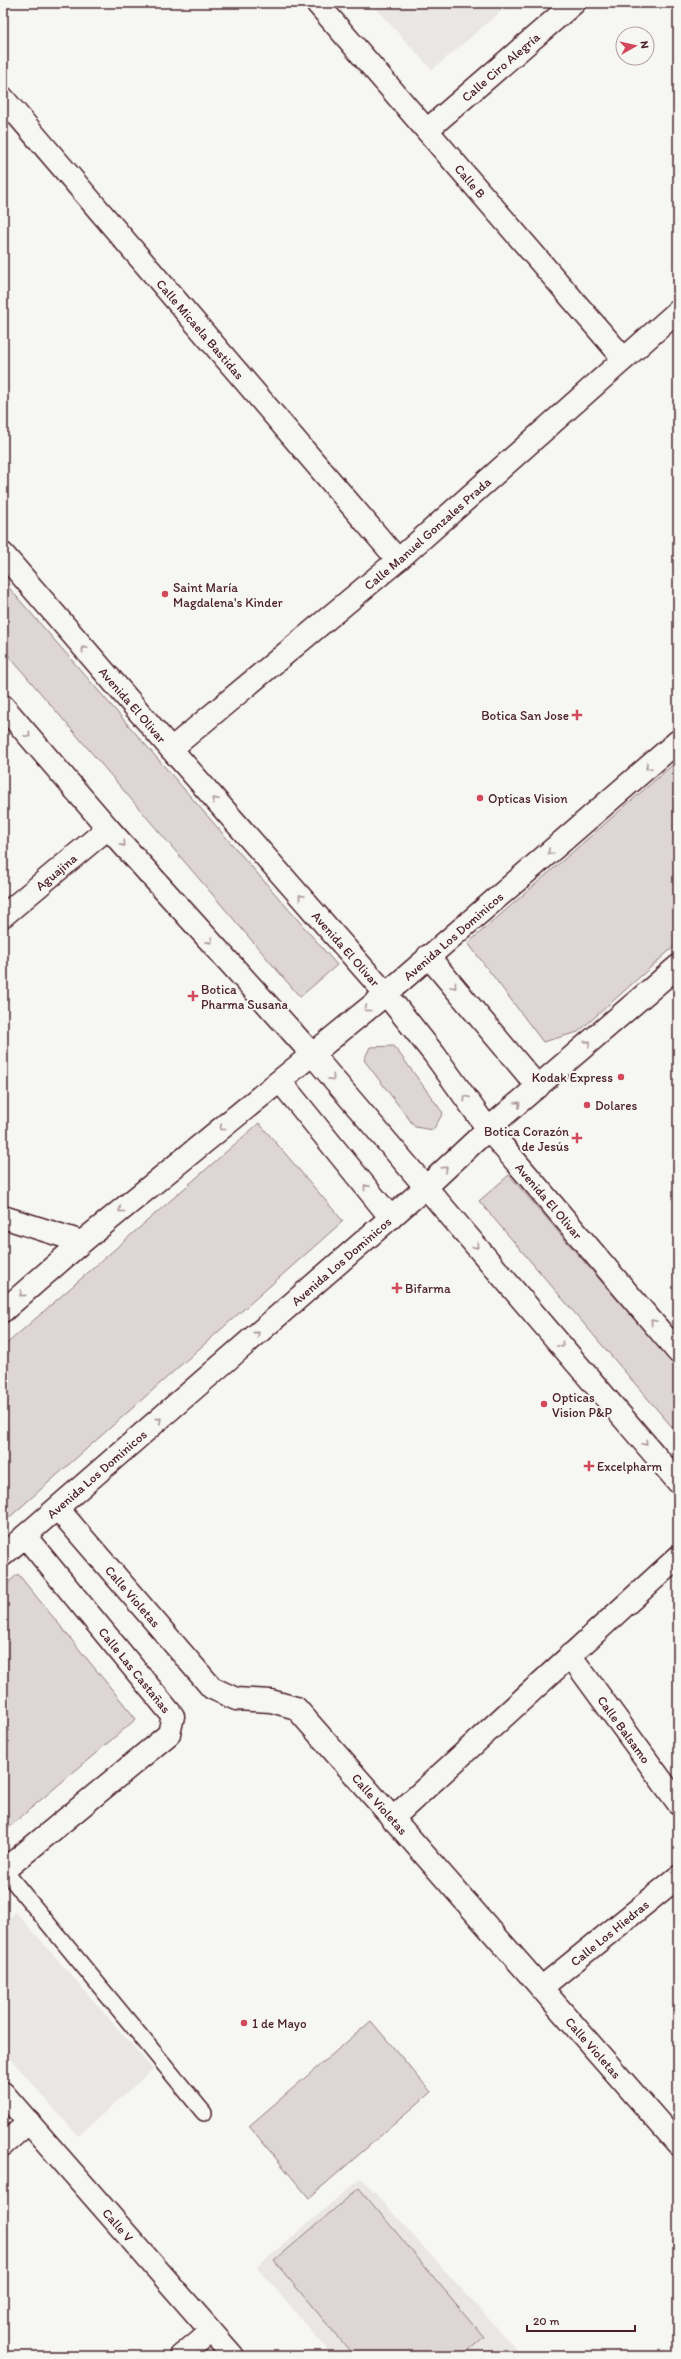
<svg xmlns="http://www.w3.org/2000/svg" width="681" height="2359" font-family="Itim,sans-serif">
	<style>
		.built { fill: #e9e6e3 }
		.green { fill: #ddd6d5; stroke: #947a80 }
		.lines { fill: none; stroke-linecap: round; stroke-linejoin: round }
		.lane-casing { stroke: #4a1f2b; stroke-width: 18 }
		.street-casing { stroke: #4a1f2b; stroke-width: 25 }
		.secondary-casing { stroke: #4a1f2b; stroke-width: 25 }
		.lane { stroke: #f6f6f2; stroke-width: 15 }
		.street { stroke: #f6f6f2; stroke-width: 22 }
		.secondary { stroke: #f6f6f2; stroke-width: 22 }
		.oneway { stroke: #a99598 }
		.poi-dot { fill: #d1495b; stroke: #f6f6f2; stroke-width: 1.5 }
		.labels { text-anchor: middle; stroke-width: 4; stroke-linejoin: round; paint-order: stroke }
		.street-label { font-size: 13px; fill: #4a1f2b; stroke: #f6f6f2 }
		.poi-label { font-size: 13px; fill: #4a1f2b; stroke: #f6f6f2; text-anchor: start }
	</style>
	<rect width="100%" height="100%" fill="#f6f6f2"/>
	<filter id="ink" filterUnits="userSpaceOnUse"><feTurbulence type="fractalNoise" baseFrequency=".025" numOctaves="2"/><feDisplacementMap in="SourceGraphic" scale="8" xChannelSelector="R" yChannelSelector="G"/><feConvolveMatrix kernelMatrix="1 2 1 2 8 2 1 2 1" color-interpolation-filters="sRGB"/></filter>
	<g filter="url(#ink)">
		<!-- built -->
		<g class="built">
			<path d="M371,3H511L432,70Z"/>
			<path d="M16,1912L153,2069L78,2136L3,2050V1924Z"/>
			<path d="M361,2178L522,2356H333L257,2267Z"/>
		</g>
		<!-- green -->
		<g class="green">
			<path d="M3,581L337,965L300,997L3,649Z"/>
			<path d="M678,760V943L578,1032L543,1042L468,943Z"/>
			<path d="M394,1046L443,1113L433,1130L415,1127L364,1060L370,1047Z"/>
			<path d="M259,1123L343,1221L3,1523V1347Z"/>
			<path d="M509,1175L678,1370V1434L479,1201Z"/>
			<path d="M18,1574L136,1719L3,1832V1587Z"/>
			<path d="M371,2021L431,2092L309,2198L249,2126Z"/>
			<path d="M359,2188L484,2337L462,2356H354L274,2261Z"/>
		</g>
		<g class="lines">
			<defs>
				<path id="lane" d="M4,1870L204,2113"/>
				<g id="street">
					<path id="s1" d="M317,3L624,359"/>
					<path id="s2" d="M3,98L398,560"/>
					<path id="s3" d="M427,130L574,3"/>
					<path id="s4" d="M171,749L398,560L678,311"/>
					<path id="s5" d="M3,916L108,828"/>
					<path d="M3,1217L82,1242"/>
					<path id="s6" d="M58,1509L212,1688L236,1699L271,1701L296,1708L678,2144"/>
					<path id="s7" d="M570,1655L678,1803"/>
					<path d="M392,1819L678,1557"/>
					<path d="M3,1871L169,1734L173,1716L25,1536"/>
					<path id="s8" d="M541,1988L678,1877"/>
					<path id="s9" d="M3,2093L233,2356"/>
					<path d="M3,2145L29,2122"/>
					<path d="M181,2356L211,2331"/>
				</g>
				<g id="secondary">
					<path id="s10" d="M3,554L171,749L386,994L434,1054L488,1129L678,1352"/>
					<path d="M3,706L108,828L312,1054L678,1482"/>
					<path d="M428,956L538,1087"/>
					<path d="M280,1081L391,1218"/>
					<path id="s11" d="M3,1311L82,1242L386,994L678,741"/>
					<path id="s12" d="M3,1555L426,1187L488,1129L678,966"/>
				</g>
			</defs>
			<!-- lane casing -->
			<use href="#lane" class="lane-casing"/>
			<!-- street casing -->
			<use href="#street" class="street-casing"/>
			<!-- secondary casing -->
			<use href="#secondary" class="secondary-casing"/>
			<!-- lane -->
			<use href="#lane" class="lane"/>
			<!-- street -->
			<use href="#street" class="street"/>
			<!-- secondary -->
			<use href="#secondary" class="secondary"/>
		</g>
		<!-- one-way arrows -->
		<defs><path id="oneway-chevron" d="M-2-3.5L2.5 0L-2 3.5" fill="none" stroke-width="1.6" stroke-linecap="round" stroke-linejoin="round"/></defs>
		<g class="oneway">
			<use href="#oneway-chevron" transform="translate(84 649) rotate(-131)"/>
			<use href="#oneway-chevron" transform="translate(28 735) rotate(49)"/>
			<use href="#oneway-chevron" transform="translate(648 767) rotate(139)"/>
			<use href="#oneway-chevron" transform="translate(215 800) rotate(-131)"/>
			<use href="#oneway-chevron" transform="translate(123 844) rotate(48)"/>
			<use href="#oneway-chevron" transform="translate(550 852) rotate(139)"/>
			<use href="#oneway-chevron" transform="translate(301 897) rotate(-131)"/>
			<use href="#oneway-chevron" transform="translate(210 941) rotate(48)"/>
			<use href="#oneway-chevron" transform="translate(454 986) rotate(50)"/>
			<use href="#oneway-chevron" transform="translate(367 1009) rotate(141)"/>
			<use href="#oneway-chevron" transform="translate(588 1043) rotate(-41)"/>
			<use href="#oneway-chevron" transform="translate(332 1078) rotate(49)"/>
			<use href="#oneway-chevron" transform="translate(466 1098) rotate(-126)"/>
			<use href="#oneway-chevron" transform="translate(518 1104) rotate(-41)"/>
			<use href="#oneway-chevron" transform="translate(222 1128) rotate(141)"/>
			<use href="#oneway-chevron" transform="translate(445 1169) rotate(-43)"/>
			<use href="#oneway-chevron" transform="translate(366 1187) rotate(-129)"/>
			<use href="#oneway-chevron" transform="translate(121 1210) rotate(141)"/>
			<use href="#oneway-chevron" transform="translate(476 1246) rotate(49)"/>
			<use href="#oneway-chevron" transform="translate(22 1294) rotate(139)"/>
			<use href="#oneway-chevron" transform="translate(653 1322) rotate(-131)"/>
			<use href="#oneway-chevron" transform="translate(257 1334) rotate(-41)"/>
			<use href="#oneway-chevron" transform="translate(561 1345) rotate(49)"/>
			<use href="#oneway-chevron" transform="translate(159 1420) rotate(-41)"/>
			<use href="#oneway-chevron" transform="translate(645 1443) rotate(49)"/>
		</g>
	</g>
	<!-- markers -->
	<g class="poi-dot">
		<circle cx="165" cy="594" r="4"/>
		<path d="M575 709h4v4h4v4h-4v4h-4v-4h-4v-4h4z"/>
		<circle cx="480" cy="798" r="4"/>
		<path d="M191 990h4v4h4v4h-4v4h-4v-4h-4v-4h4z"/>
		<circle cx="621" cy="1077" r="4"/>
		<circle cx="587" cy="1105" r="4"/>
		<path d="M575 1132h4v4h4v4h-4v4h-4v-4h-4v-4h4z"/>
		<path d="M395 1282h4v4h4v4h-4v4h-4v-4h-4v-4h4z"/>
		<circle cx="544" cy="1404" r="4"/>
		<path d="M587 1460h4v4h4v4h-4v4h-4v-4h-4v-4h4z"/>
		<circle cx="244" cy="2023" r="4"/>
	</g>
	<g class="labels">
		<!-- street labels -->
		<g class="street-label">
			<text dy="5" stroke="none"><textPath href="#s3" startOffset="97">Calle Ciro Alegría</textPath></text>
			<text dy="5" stroke="none"><textPath href="#s1" startOffset="235">Calle B</textPath></text>
			<text dy="5" stroke="none"><textPath href="#s2" startOffset="304">Calle Micaela Bastidas</textPath></text>
			<text dy="5" stroke="none"><textPath href="#s4" startOffset="335">Calle Manuel Gonzales Prada</textPath></text>
			<text dy="5" stroke="none"><textPath href="#s10" startOffset="199">Avenida El Olivar</textPath></text>
			<text dy="5" stroke="none"><textPath href="#s5" startOffset="69">Aguajina</textPath></text>
			<text dy="5" stroke="none"><textPath href="#s11" startOffset="586">Avenida Los Dominicos</textPath></text>
			<text dy="5" stroke="none"><textPath href="#s10" startOffset="523">Avenida El Olivar</textPath></text>
			<text dy="5" stroke="none"><textPath href="#s10" startOffset="847">Avenida El Olivar</textPath></text>
			<text dy="5" stroke="none"><textPath href="#s12" startOffset="448">Avenida Los Dominicos</textPath></text>
			<text dy="5" stroke="none"><textPath href="#s12" startOffset="124">Avenida Los Dominicos</textPath></text>
			<text dy="5" stroke="none"><textPath href="#s6" startOffset="115">Calle Violetas</textPath></text>
			<text transform="translate(135 1670) rotate(51)" y="5">Calle Las Castañas</text>
			<text dy="5" stroke="none"><textPath href="#s7" startOffset="92">Calle Balsamo</textPath></text>
			<text dy="5" stroke="none"><textPath href="#s6" startOffset="451">Calle Violetas</textPath></text>
			<text dy="5" stroke="none"><textPath href="#s8" startOffset="88">Calle Los Hiedras</textPath></text>
			<text dy="5" stroke="none"><textPath href="#s6" startOffset="775">Calle Violetas</textPath></text>
			<text dy="5" stroke="none"><textPath href="#s9" startOffset="175">Calle V</textPath></text>
		</g>
		<!-- poi labels -->
		<g class="poi-label">
			<text x="173" y="592">Saint María<tspan x="173" dy="15">Magdalena's Kinder</tspan></text>
			<text x="569" y="720" text-anchor="end">Botica San Jose</text>
			<text x="488" y="803">Opticas Vision</text>
			<text x="201" y="994">Botica<tspan x="201" dy="15">Pharma Susana</tspan></text>
			<text x="613" y="1082" text-anchor="end">Kodak Express</text>
			<text x="595" y="1110">Dolares</text>
			<text x="569" y="1136" text-anchor="end">Botica Corazón<tspan x="569" dy="15">de Jesús</tspan></text>
			<text x="405" y="1293">Bifarma</text>
			<text x="552" y="1402">Opticas<tspan x="552" dy="15">Vision P&amp;P</tspan></text>
			<text x="597" y="1471">Excelpharm</text>
			<text x="252" y="2028">1 de Mayo</text>
		</g>
	</g>
	<!-- margin -->
	<rect width="681" height="2359" fill="none" stroke="#f6f6f2" stroke-width="16"/>
	<rect x="8" y="8" width="665" height="2343" fill="none" stroke="#4a1f2b" stroke-width="1.5" filter="url(#ink)"/>
	<!-- north arrow -->
	<g transform="translate(635 46) rotate(82)"><circle r="19" fill="#f6f6f2" stroke="#b1a0a2"/>
	<path d="M0-3L7 15L0 10L-7 15Z" fill="#d1495b"/>
	<text y="-6" font-size="11" font-weight="bold" text-anchor="middle" fill="#4a1f2b">N</text>
	</g>
	<!-- scale -->
	<path d="M527 2325v6h108v-6" fill="none" stroke="#4a1f2b" stroke-width="2"/>
	<text x="533" y="2325" font-size="12" fill="#4a1f2b" stroke="#f6f6f2" stroke-width="3" paint-order="stroke">20 m</text>
</svg>
